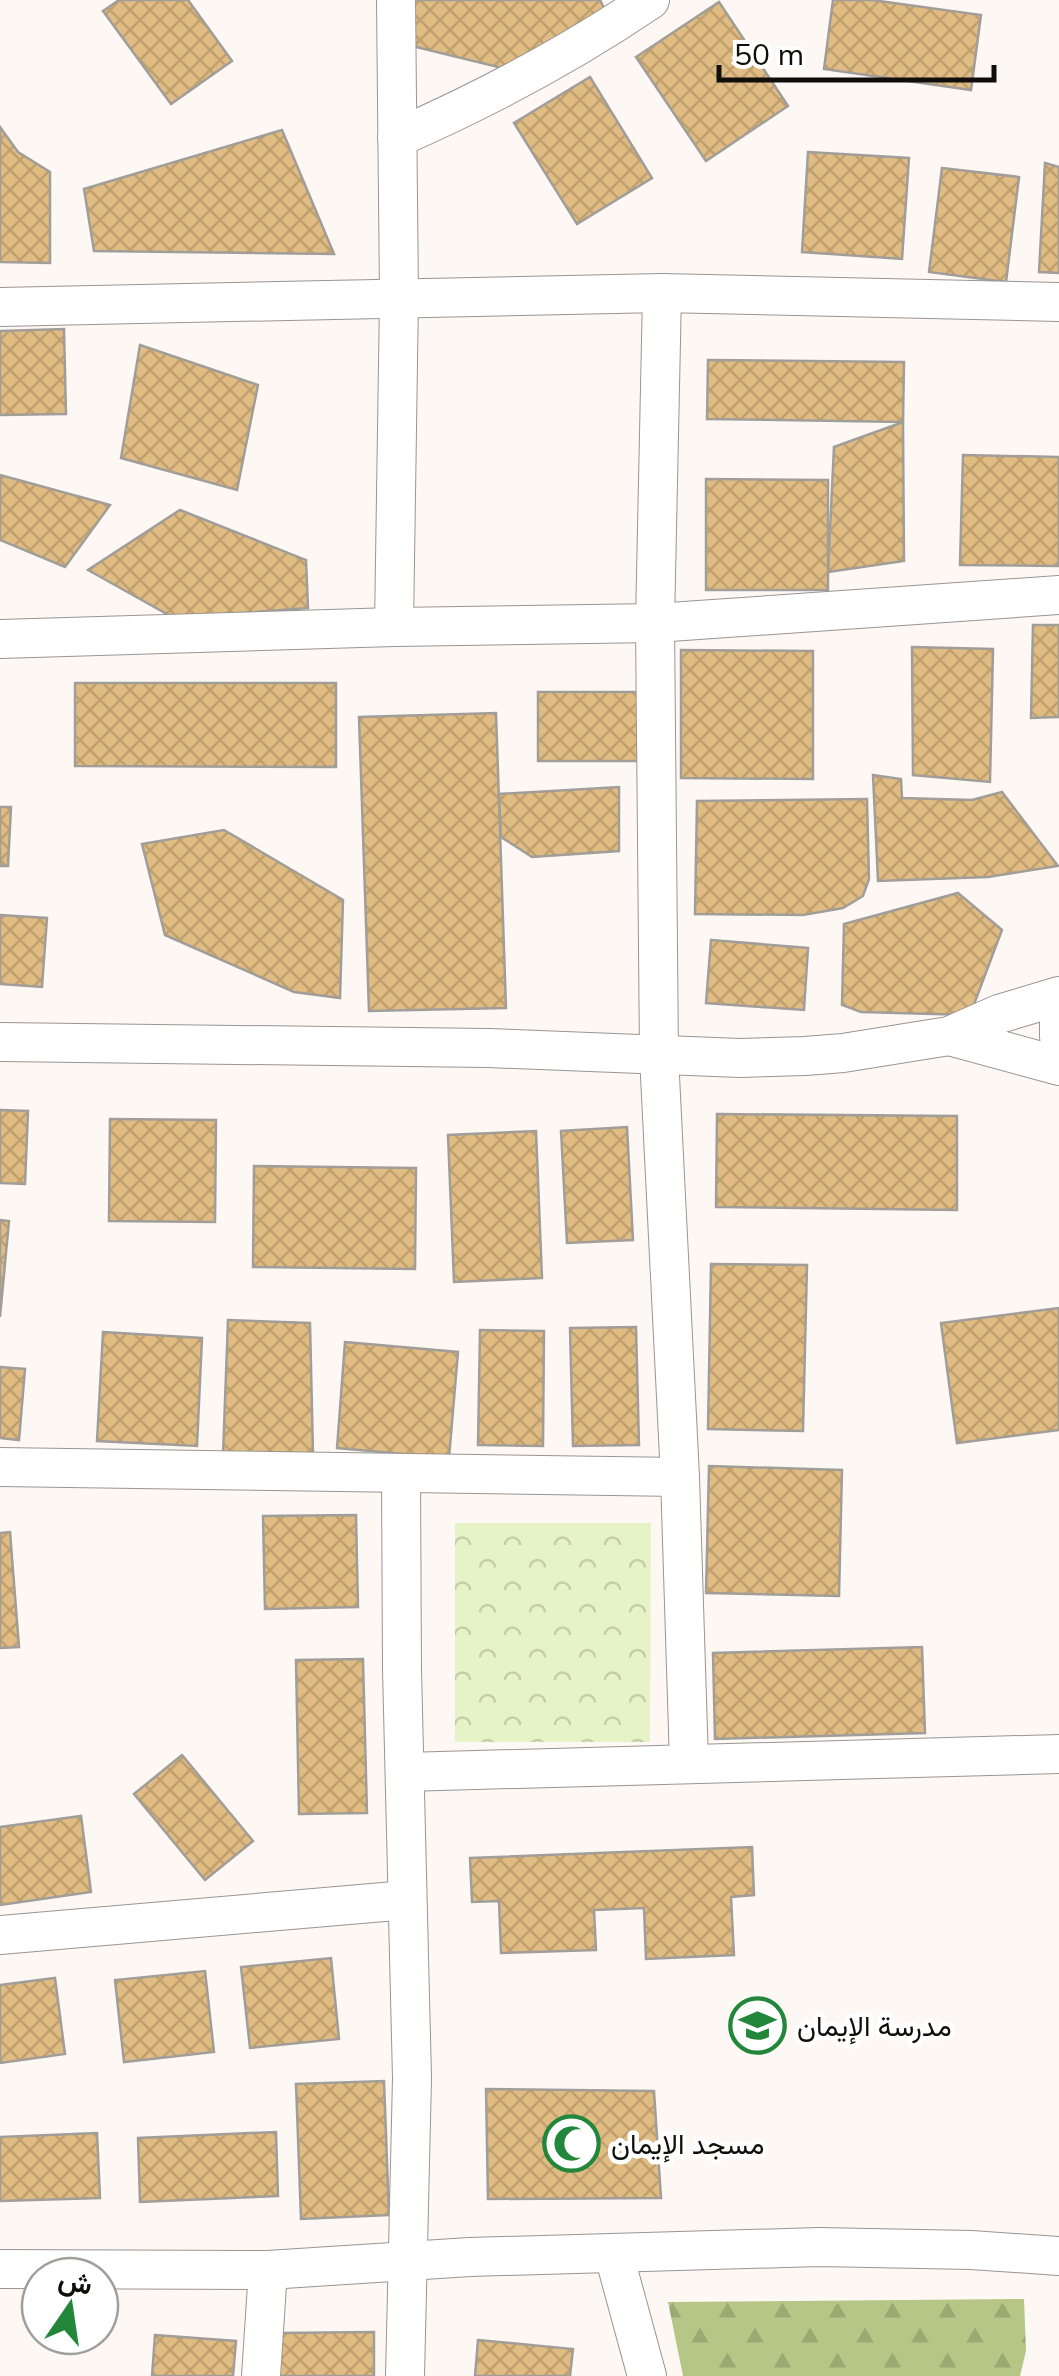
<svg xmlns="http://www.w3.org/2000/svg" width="1059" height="2376" font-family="Mulish,Vazirmatn,sans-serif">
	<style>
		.forest { fill: url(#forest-firs) }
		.park { fill: url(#park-crowns) }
		.building { fill: url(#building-cross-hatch); stroke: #a19e99; stroke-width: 2.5 }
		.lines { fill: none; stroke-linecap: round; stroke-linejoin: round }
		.minor-casing { stroke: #9a9591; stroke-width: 40 }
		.minor { stroke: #fff; stroke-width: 38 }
		.labels { text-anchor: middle; stroke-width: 9; stroke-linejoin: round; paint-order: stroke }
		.poi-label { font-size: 28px; fill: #100e0d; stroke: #fff; text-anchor: start }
	</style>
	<defs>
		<pattern id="forest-firs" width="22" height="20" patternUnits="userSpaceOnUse" patternTransform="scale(2.5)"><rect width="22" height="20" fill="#b5c687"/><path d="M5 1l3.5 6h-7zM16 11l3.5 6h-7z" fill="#9ba973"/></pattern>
		<pattern id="park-crowns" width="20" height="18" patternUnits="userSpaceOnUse" patternTransform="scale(2.5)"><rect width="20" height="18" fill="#e6f3c7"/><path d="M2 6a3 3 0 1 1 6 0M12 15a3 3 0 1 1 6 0" fill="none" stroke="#c4cfaa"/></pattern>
		<pattern id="building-cross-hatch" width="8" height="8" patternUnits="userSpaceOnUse" patternTransform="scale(2.5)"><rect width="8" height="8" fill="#e1bc82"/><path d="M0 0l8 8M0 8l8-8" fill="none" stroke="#c0a06f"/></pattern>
	</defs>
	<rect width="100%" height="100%" fill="#fef8f4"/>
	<!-- forest -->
	<path class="forest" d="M1024,2299L1026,2351L1020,2376H683L668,2302Z"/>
	<!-- park -->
	<path class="park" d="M455,1523H651L650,1742H455Z"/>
	<!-- building -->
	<g class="building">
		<path d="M119,0H188L232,61L171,104L103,11Z"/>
		<path d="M411,0H600L607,14L506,69L412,46Z"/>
		<path d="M833,0H872L981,15L971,90L824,69Z"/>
		<path d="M719,2L788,106L706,161L636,57Z"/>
		<path d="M590,77L652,178L577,224L514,123Z"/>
		<path d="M0,127L18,152L50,172V263L0,262Z"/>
		<path d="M282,130L334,254L94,251L84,189Z"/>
		<path d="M808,152L909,158L902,259L802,252Z"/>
		<path d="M1045,163L1059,167V273L1039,272Z"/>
		<path d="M942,168L1019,177L1006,282L929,272Z"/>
		<path d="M64,329L66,414L0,415V331Z"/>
		<path d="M140,345L258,385L237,490L121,458Z"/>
		<path d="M708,360L904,362L903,422L707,419Z"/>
		<path d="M903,422L904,561L828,572L834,447Z"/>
		<path d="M963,455L1059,457V566L960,565Z"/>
		<path d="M0,475L110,505L65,567L0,540Z"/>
		<path d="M706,479L828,480V590H706Z"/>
		<path d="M180,510L306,560L308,608L174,618L88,570Z"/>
		<path d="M1033,625H1059V717L1031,718Z"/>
		<path d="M912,647L993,649L990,782L913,775Z"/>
		<path d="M681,650L813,651V779L681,778Z"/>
		<path d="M75,683H336V767L75,766Z"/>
		<rect x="538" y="692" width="101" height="69"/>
		<path d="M496,713L506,1008L369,1011L359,717Z"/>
		<path d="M873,775L901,779L902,798L972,800L1002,792L1058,866L988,877L878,881Z"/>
		<path d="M619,787V851L532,857L501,837L499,794Z"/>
		<path d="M867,799L869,879L863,896L843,908L803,915L695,914L697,801Z"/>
		<path d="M0,807H11L8,866H0Z"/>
		<path d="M224,830L343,900L340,998L294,992L165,935L142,844Z"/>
		<path d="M958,893L1002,930L970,1015L861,1012L842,1005L844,924Z"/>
		<path d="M0,915L47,918L42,987L0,984Z"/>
		<path d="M711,940L808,948L804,1010L706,1003Z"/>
		<path d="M0,1110L28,1111L25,1184L0,1183Z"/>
		<path d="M717,1114L957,1116V1210L716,1207Z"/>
		<path d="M110,1119L216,1120L215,1222L109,1221Z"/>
		<path d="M627,1127L633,1240L567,1243L561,1131Z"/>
		<path d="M536,1131L542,1278L454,1282L448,1135Z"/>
		<path d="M254,1166L416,1168L415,1269L253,1267Z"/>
		<path d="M0,1220L9,1221L0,1317Z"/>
		<path d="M711,1264L807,1265L803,1431L708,1429Z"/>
		<path d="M1059,1308V1430L957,1443L941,1323Z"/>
		<path d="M228,1320L310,1323L313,1453L223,1455Z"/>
		<path d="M636,1327L639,1445L573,1446L570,1328Z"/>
		<path d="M480,1330L544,1331L543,1446L478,1445Z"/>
		<path d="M103,1332L202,1338L197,1446L97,1441Z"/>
		<path d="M345,1342L458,1352L449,1458L337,1448Z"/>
		<path d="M0,1367L25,1369L19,1440L0,1438Z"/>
		<path d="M709,1466L842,1470L839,1596L706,1593Z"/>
		<path d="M356,1515L358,1607L265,1609L263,1516Z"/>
		<path d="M10,1532L19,1647L0,1648V1533Z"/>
		<path d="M922,1647L925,1733L715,1739L713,1653Z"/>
		<path d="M363,1659L367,1813L299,1814L296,1660Z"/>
		<path d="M182,1755L253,1841L205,1880L134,1794Z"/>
		<path d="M81,1816L91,1892L0,1905V1827Z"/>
		<path d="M752,1847L754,1895L731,1897L734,1955L646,1959L644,1908L594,1910L596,1950L501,1953L499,1901L472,1902L470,1858Z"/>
		<path d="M331,1958L339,2039L250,2048L241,1967Z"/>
		<path d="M205,1971L214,2052L124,2062L115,1980Z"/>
		<path d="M55,1978L65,2054L0,2063V1985Z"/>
		<path d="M384,2081L389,2215L301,2219L296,2084Z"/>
		<path d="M486,2089L654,2091L661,2198L488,2199Z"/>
		<path d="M276,2132L278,2196L140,2202L138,2138Z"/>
		<path d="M97,2133L100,2198L0,2201V2137Z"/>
		<path d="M374,2332V2376H279V2333Z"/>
		<path d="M155,2335L236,2341L233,2376H152Z"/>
		<path d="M478,2340L573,2349L570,2376H475Z"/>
	</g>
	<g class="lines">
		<defs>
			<g id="minor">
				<path d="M397,138C486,99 569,55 650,0"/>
				<path d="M662,293L655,623L659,1056L680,1477L689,1763"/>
				<path d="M0,307L662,293L1059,302"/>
				<path d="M394,627L399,297L396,0"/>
				<path d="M0,639L394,627L655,623L1059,595"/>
				<path d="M1059,1017V1037"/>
				<path d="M949,1036L1059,1066"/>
				<path d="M0,1042L488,1048L740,1058L805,1056L843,1053L949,1036L999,1014L1059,996"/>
				<path d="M0,1467L680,1477"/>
				<path d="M401,1475L402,1669L412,2078L405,2376"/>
				<path d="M405,1772L1059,1754"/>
				<path d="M0,1935L407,1900"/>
				<path d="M614,2255L647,2376"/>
				<path d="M0,2269L268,2270L470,2257L819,2247L971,2250L1059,2256"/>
				<path d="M261,2376L268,2270"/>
			</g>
		</defs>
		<!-- minor casing -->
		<use href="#minor" class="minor-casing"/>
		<!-- minor -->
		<use href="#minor" class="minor"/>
	</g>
	<!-- icons -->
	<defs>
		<symbol id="school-ring" viewBox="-11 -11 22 22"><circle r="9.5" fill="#fff" stroke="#22873b" stroke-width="1.5"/><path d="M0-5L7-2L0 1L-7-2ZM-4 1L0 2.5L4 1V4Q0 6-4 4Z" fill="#22873b"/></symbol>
		<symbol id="mosque-ring" viewBox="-11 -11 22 22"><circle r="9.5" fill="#fff" stroke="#22873b" stroke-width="1.5"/><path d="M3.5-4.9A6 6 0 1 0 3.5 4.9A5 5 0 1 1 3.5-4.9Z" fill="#22873b"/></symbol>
	</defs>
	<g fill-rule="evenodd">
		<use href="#school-ring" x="726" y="1994" width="63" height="63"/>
		<use href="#mosque-ring" x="540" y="2112" width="63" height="63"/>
	</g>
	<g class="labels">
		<!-- poi labels -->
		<g class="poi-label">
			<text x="797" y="2036">مدرسة الإيمان</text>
			<text x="611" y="2154">مسجد الإيمان</text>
		</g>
	</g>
	<!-- north arrow -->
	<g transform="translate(70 2306) rotate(13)"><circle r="48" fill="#ffffff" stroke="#9f9f9e" stroke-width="2.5"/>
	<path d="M0-8L18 38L0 25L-18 38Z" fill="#22873b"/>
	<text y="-15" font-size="28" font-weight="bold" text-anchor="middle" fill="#100e0d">ش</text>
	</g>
	<!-- scale -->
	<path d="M719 65v15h275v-15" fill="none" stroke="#100e0d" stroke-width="5"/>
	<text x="734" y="65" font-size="30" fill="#100e0d" stroke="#ffffff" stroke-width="8" paint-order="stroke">50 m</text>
</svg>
